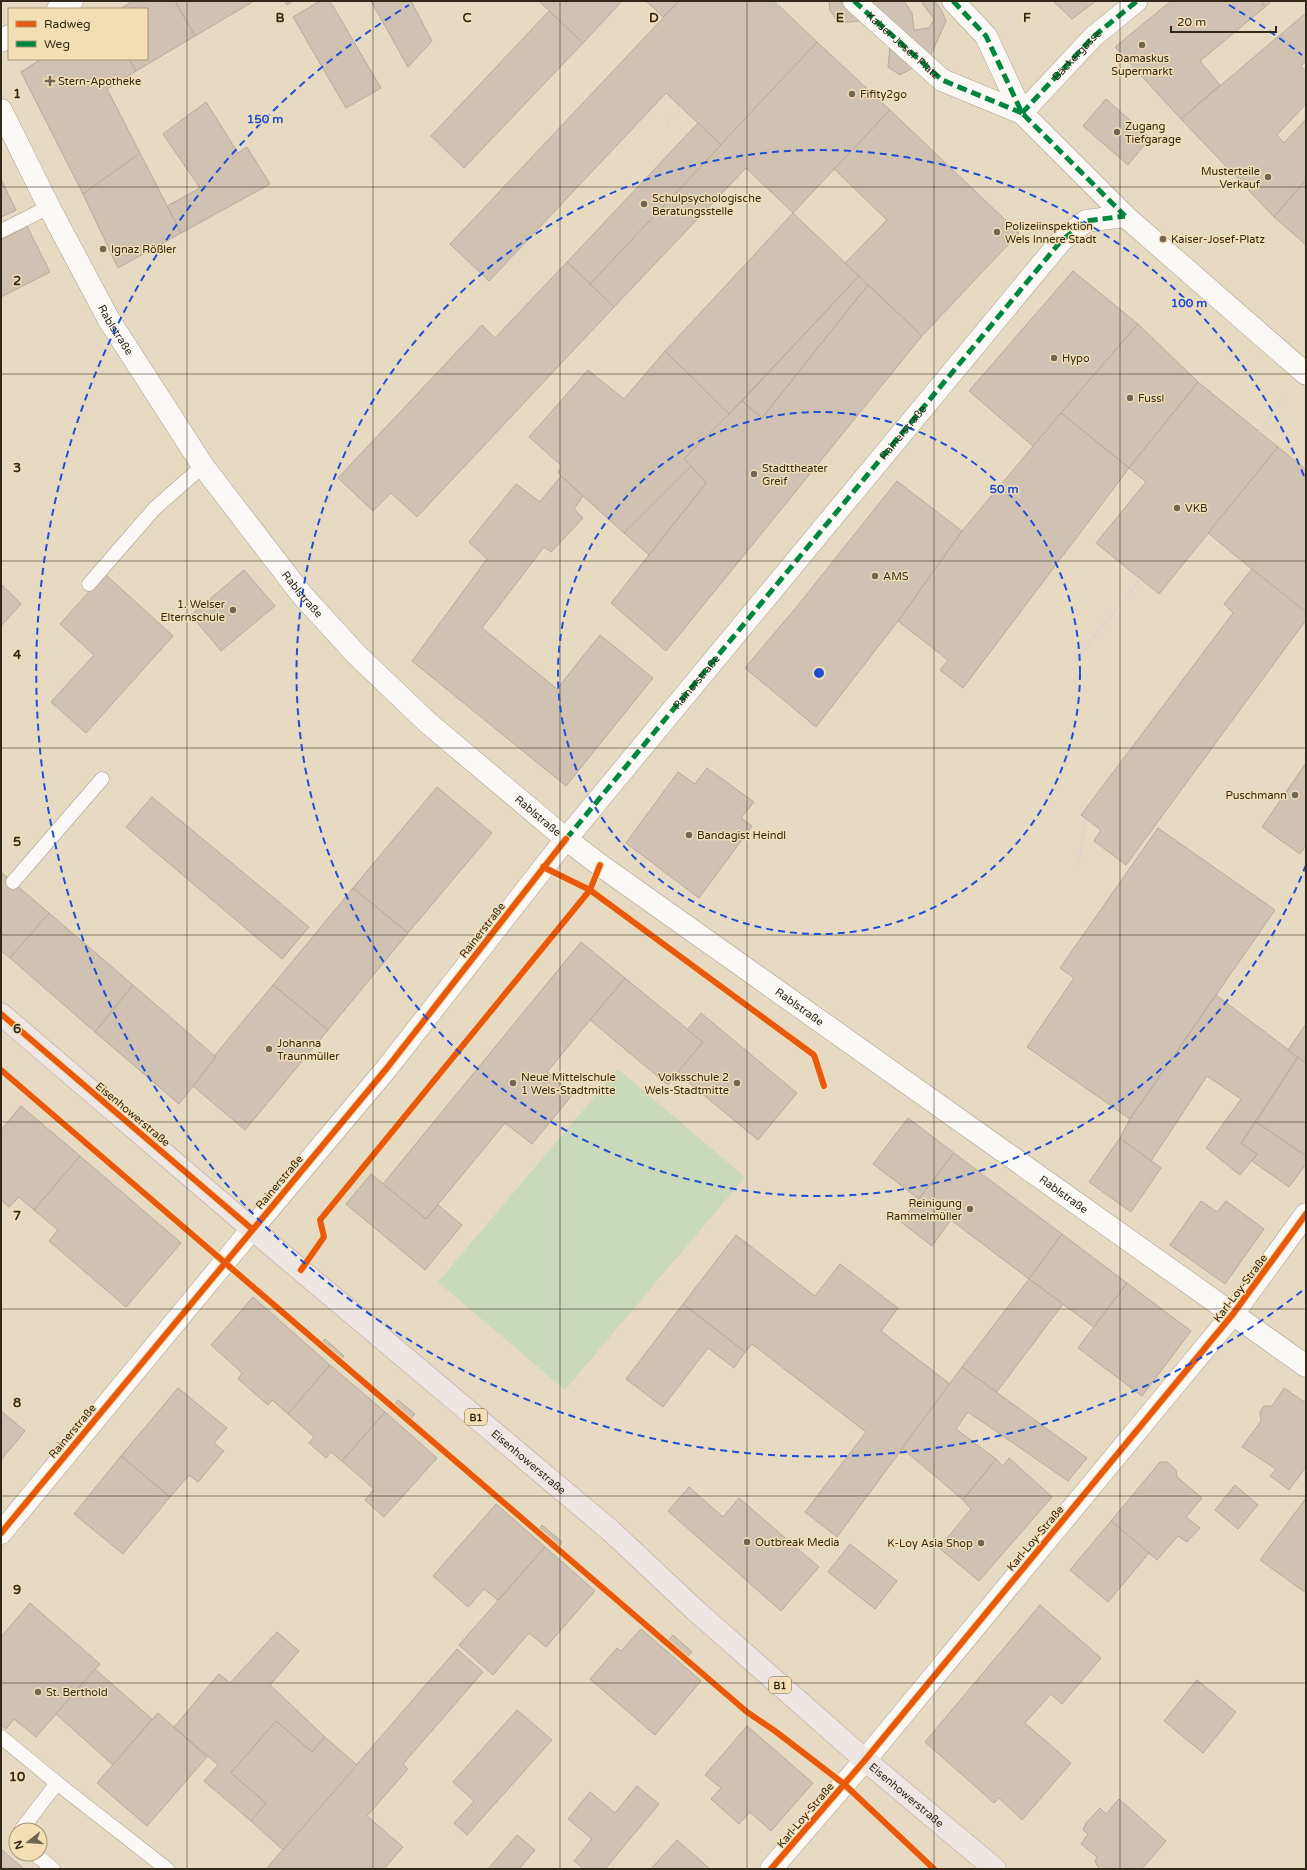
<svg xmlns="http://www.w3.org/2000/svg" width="1307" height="1870" font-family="'Varela Round',sans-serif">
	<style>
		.green { fill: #cad9b9 }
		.building { fill: #cfc2b2; stroke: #b6aa9a }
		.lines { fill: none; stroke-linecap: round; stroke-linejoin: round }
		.service-casing { stroke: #a79e8d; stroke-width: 15 }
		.pedestrian-casing { stroke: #a79e8d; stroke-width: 22 }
		.minor-casing { stroke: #a79e8d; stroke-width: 23 }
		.tertiary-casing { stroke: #a79e8d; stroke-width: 23 }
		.primary-casing { stroke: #b4a296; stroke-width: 23 }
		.path { stroke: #d9d6ce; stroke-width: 2.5; stroke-dasharray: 3 2; stroke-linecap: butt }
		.service { stroke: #fbf9f6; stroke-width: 14 }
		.pedestrian { stroke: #fbf9f6; stroke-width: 21 }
		.minor { stroke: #fbf9f6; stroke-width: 22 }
		.tertiary { stroke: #fbf9f6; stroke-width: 22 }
		.primary { stroke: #eee6e2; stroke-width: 22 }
		.quiet { stroke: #00873e; stroke-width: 5; stroke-dasharray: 10 5; stroke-linecap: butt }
		.cycleway-casing { stroke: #f4deb5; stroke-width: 8 }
		.cycleway { stroke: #e8590c; stroke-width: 6 }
		.grid { fill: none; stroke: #302818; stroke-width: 1; stroke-opacity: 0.55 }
		.ring { fill: none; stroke: #1d4ed8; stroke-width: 2; stroke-dasharray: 7 5 }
		.poi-dot { fill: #706654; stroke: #f4deb5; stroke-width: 1.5 }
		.labels { text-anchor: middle; stroke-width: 3; stroke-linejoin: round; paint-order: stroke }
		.shield { fill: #f4deb5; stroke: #6b5f47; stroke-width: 1 }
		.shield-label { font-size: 10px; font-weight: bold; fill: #302818 }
		.street-label { font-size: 11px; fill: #302818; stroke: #f4deb5 }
		.poi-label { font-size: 11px; fill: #302818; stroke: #f4deb5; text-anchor: start }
		.grid-label { font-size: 13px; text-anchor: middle; font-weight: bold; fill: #302818; stroke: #f4deb5; stroke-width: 3; stroke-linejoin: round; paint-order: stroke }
		.centre { fill: #1d4ed8; stroke: #f4deb5; stroke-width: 2 }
		.ring-label { font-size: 12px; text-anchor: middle; font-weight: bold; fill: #1d4ed8; stroke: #f4deb5; stroke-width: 3; stroke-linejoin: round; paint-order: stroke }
	</style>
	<rect width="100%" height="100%" fill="#e6dac3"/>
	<!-- green -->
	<path class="green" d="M618,1069L745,1177L565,1390L438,1282Z"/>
	<!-- building -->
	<g class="building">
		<path d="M133,1H175L195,36L136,71L129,59H147V9H120Z"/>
		<path d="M175,1H254L195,36Z"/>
		<path d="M284,1H293L287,5Z"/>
		<path d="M320,1H330L381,88L346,108L293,17Z"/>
		<path d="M371,1H411L432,41L408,67Z"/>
		<path d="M539,1H622L583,43Z"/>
		<path d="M646,1H679L663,17Z"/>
		<path d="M679,1H774L817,42L721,145L666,93L489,281L450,244Z"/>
		<path d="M829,1H851L871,7L874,1H904L912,13L914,30L929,28L934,19L921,1H934L941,9L946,21L929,59L900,75L888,67L890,46L875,28L859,21L840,23L835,18L830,10Z"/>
		<path d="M1053,1H1096L1072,19Z"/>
		<path d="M1171,1H1261L1265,7L1200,61L1220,85L1181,119L1115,47Z"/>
		<path d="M1261,1H1272L1265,7Z"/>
		<path d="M549,11L583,43L464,168L431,136Z"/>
		<path d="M1306,13V61L1301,66L1306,71V104L1277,135L1284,143L1306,119V180L1274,217L1181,119Z"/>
		<path d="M817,42L890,110L793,213L746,168L614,307L590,284Z"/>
		<path d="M41,59H129L136,71L107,89L140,153L83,194L21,72Z"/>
		<path d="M1106,99L1150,138L1128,165L1083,126Z"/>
		<path d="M206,102L238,153L247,147L270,184L181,233L167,206L200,188L163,134Z"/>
		<path d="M890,110L1019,233L922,336L845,263L887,220L834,169Z"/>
		<path d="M698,123L721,145L590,284L567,262Z"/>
		<path d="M140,153L181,233L118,268L83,194Z"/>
		<path d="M1,179L16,210L1,217Z"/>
		<path d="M1306,180V245L1274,217Z"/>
		<path d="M793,213L859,276L729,414L665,351Z"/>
		<path d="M27,226L50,272L1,297V240Z"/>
		<path d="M567,262L614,307L417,517L391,493L373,511L338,478L482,325L495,338Z"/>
		<path d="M1073,271L1138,324L1061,413L1034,447L969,391Z"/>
		<path d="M859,276L868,285L762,418L742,401Z"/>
		<path d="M868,285L922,336L666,651L611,603L706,483L684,459L742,401L762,418Z"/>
		<path d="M1138,324L1198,382L1129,468L1061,413Z"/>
		<path d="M665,351L729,414L684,459L691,466L624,533L561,476L558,472L562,466L529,437L588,370L624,399Z"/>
		<path d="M1198,382L1278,447L1159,594L1096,543L1146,482L1129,468Z"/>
		<path d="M1061,413L1129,468L963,688L940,670L948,660L898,621L962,531Z"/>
		<path d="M1278,447L1306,470V609L1304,612L1208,533Z"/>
		<path d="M691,466L706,483L649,555L624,533Z"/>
		<path d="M561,476L583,496L574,509L583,518L551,552L544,547L482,628L557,689L600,635L653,678L566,786L412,661L487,559L469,542L516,484L540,502Z"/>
		<path d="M897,481L962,531L898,621L816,727L745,668L799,604Z"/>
		<path d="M1252,569L1306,612V620L1126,865L1094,841L1101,830L1081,815L1233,613L1224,604Z"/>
		<path d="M244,570L275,606L221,651L191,615Z"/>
		<path d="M105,574L173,636L86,733L51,702L94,655L60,624Z"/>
		<path d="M1,584L21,604L1,626Z"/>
		<path d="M1306,763V845L1300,854L1262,827Z"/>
		<path d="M707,768L754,802L741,818L752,826L699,898L626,843L678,772L695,784Z"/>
		<path d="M437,787L492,833L408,933L353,888Z"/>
		<path d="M152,797L309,927L282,959L126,827Z"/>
		<path d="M1158,828L1275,910L1130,1119L1027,1047L1074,978L1060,968Z"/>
		<path d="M1,872L49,913L10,958L1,951Z"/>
		<path d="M353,888L408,933L328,1030L273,985Z"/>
		<path d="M49,913L133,985L95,1032L10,958Z"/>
		<path d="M581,942L625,978L547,1072L573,1094L532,1144L505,1123L426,1219L383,1184Z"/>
		<path d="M625,978L703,1042L668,1085L590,1020Z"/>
		<path d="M133,985L216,1057L179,1104L95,1032Z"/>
		<path d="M273,985L328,1030L245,1130L193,1086L216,1057L215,1055Z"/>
		<path d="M1216,995L1298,1057L1241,1143L1257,1154L1240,1175L1206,1148L1241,1099L1207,1076L1151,1161L1120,1138L1130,1119Z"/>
		<path d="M701,1013L797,1093L758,1140L677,1073L703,1042L687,1030Z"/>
		<path d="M1306,1024V1063L1288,1050Z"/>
		<path d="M1298,1057L1306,1063V1156L1256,1122Z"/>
		<path d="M21,1106L80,1156L34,1210L19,1197L9,1207L1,1200V1130Z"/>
		<path d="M908,1118L954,1153L919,1199L873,1164Z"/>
		<path d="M1256,1122L1306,1156V1164L1289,1187L1252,1161L1257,1154L1241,1143Z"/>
		<path d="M1120,1138L1161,1168L1131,1212L1089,1182Z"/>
		<path d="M954,1153L1062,1234L1029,1279L951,1220L932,1246L901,1222Z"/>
		<path d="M80,1156L181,1243L126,1307L49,1241L58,1230L34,1210Z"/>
		<path d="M371,1174L426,1219L438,1205L462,1225L425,1270L346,1204Z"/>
		<path d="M1201,1201L1217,1212L1226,1201L1264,1229L1225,1284L1170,1245Z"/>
		<path d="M1062,1234L1127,1283L1094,1327L1029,1279Z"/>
		<path d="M736,1235L815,1296L840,1264L898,1308L881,1331L950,1384L837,1537L805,1512L866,1432L752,1344L745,1352L683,1304Z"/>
		<path d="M1029,1279L1063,1304L996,1393L962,1367Z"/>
		<path d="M1127,1283L1191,1331L1142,1396L1078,1348Z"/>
		<path d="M253,1297L330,1365L288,1414L272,1400L268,1405L238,1379L242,1373L211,1345Z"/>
		<path d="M683,1304L745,1352L734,1368L708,1348L663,1407L626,1379Z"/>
		<path d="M325,1339L344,1356L340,1360L321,1343Z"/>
		<path d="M330,1365L385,1412L342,1461L331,1452L326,1458L309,1443L314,1437L288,1414Z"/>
		<path d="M962,1367L1087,1458L1068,1481L968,1412L956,1429L996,1459L963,1500L902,1448Z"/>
		<path d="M178,1388L227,1428L214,1443L224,1451L198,1482L189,1475L170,1497L121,1456Z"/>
		<path d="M1284,1388L1306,1403V1467L1289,1490L1270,1476L1276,1469L1242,1447L1261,1421L1260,1412L1264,1406H1272Z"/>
		<path d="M398,1400L415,1414L409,1420L393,1406Z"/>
		<path d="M1,1411L25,1431L1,1460Z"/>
		<path d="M385,1412L437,1458L384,1517L365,1500L374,1489L342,1461Z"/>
		<path d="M121,1456L170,1497L123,1554L74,1514Z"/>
		<path d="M1009,1458L1052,1497L979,1581L939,1548L971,1509L963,1500L996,1459L1003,1466Z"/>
		<path d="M1160,1462H1167L1176,1470L1177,1477L1202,1498L1186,1517L1200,1528L1187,1542L1178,1536L1157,1560L1111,1521Z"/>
		<path d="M1235,1485L1258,1505L1238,1529L1215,1510Z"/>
		<path d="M689,1487L723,1517L739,1498L819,1567L781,1611L668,1511Z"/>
		<path d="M1306,1498V1593L1260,1560Z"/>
		<path d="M496,1504L545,1547L498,1600L484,1589L468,1607L433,1576Z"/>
		<path d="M1111,1521L1149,1553L1108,1602L1070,1570Z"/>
		<path d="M542,1525L562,1542L558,1547L539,1530Z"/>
		<path d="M850,1544L897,1581L875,1609L828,1572Z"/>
		<path d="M545,1547L595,1591L546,1647L529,1633L493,1675L459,1645Z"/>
		<path d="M30,1603L100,1664L36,1737L14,1719L6,1729L1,1725V1637Z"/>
		<path d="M1040,1605L1101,1658L1062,1704L1051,1694L1025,1723L1071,1763L1022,1820L999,1798L994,1803L925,1742Z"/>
		<path d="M641,1629L701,1681L655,1735L590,1679L617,1648L621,1651Z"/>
		<path d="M277,1632L299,1651L270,1685L325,1737L312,1752L276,1721L231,1773L266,1803L251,1821L204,1781L218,1765L174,1727L219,1674L230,1683Z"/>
		<path d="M673,1635L692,1652L687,1657L669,1640Z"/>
		<path d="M457,1649L483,1672L403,1764L408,1769L367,1816L403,1847L384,1869H266Z"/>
		<path d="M95,1669L152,1719L113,1765L56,1714Z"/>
		<path d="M1197,1680L1236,1712L1203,1753L1164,1721Z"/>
		<path d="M517,1710L552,1740L467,1835L454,1823L474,1801L453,1782Z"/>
		<path d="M158,1713L207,1757L147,1826L97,1783Z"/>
		<path d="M276,1721L312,1752L325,1737L357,1765L283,1850L251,1821L266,1803L231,1773Z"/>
		<path d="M747,1726L813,1783L771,1831L750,1812L739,1824L711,1799L721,1788L705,1775Z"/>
		<path d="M637,1786L659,1804L605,1869H584L574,1861L592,1839L568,1819L590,1792L615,1813Z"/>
		<path d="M1119,1799L1166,1841L1142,1869H1099L1095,1861L1097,1857L1081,1844L1088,1834L1083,1830L1086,1823L1100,1808L1106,1814Z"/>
		<path d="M517,1835L535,1850L519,1869H488Z"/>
		<path d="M677,1840L710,1869H651Z"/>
		<path d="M1,1849L24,1869H1Z"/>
	</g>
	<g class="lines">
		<defs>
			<g id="service">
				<path d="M1,231L49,207"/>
				<path d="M89,584L155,508L203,466"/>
				<path d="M13,882L102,779"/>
				<path d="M1,1737L57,1783L167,1869"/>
				<path d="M21,1830L57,1783"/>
				<path d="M35,1854L53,1869"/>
			</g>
			<path id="pedestrian" d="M1022,113L1093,37L1137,1"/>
			<g id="minor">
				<path id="s1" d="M854,1L942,80L1022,113"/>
				<path d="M953,1L986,36L1022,113L1125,216"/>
				<path d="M58,9L72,1"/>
				<path d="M1,41L9,36"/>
				<path id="s2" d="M1,110L49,207L109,320L203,466L302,595L356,654L427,722L566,839L600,865L1306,1366"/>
				<path id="s3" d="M566,839L1061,241L1086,221L1125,216"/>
				<path d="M1,1533L252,1229"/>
				<path d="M771,1869L865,1760L1233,1314L1306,1214"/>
			</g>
			<g id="tertiary">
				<path d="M1125,216L1306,374"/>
				<path d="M252,1229L387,1068L566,839"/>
			</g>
			<g id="primary">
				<path id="s4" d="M1,1014L252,1229L611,1531L695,1610L865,1760L995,1869"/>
			</g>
		</defs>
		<!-- service casing -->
		<use href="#service" class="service-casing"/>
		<!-- pedestrian casing -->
		<use href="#pedestrian" class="pedestrian-casing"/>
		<!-- minor casing -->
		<use href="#minor" class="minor-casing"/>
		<!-- tertiary casing -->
		<use href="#tertiary" class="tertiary-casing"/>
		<!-- primary casing -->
		<use href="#primary" class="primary-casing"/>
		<!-- path -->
		<g class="path">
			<path d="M778,5L782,1"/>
			<path d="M667,123L682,108"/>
			<path d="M1259,432L1285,396"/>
			<path d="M1075,661L1140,579"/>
			<path d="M1079,866L1085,819"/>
		</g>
		<!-- service -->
		<use href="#service" class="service"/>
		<!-- pedestrian -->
		<use href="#pedestrian" class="pedestrian"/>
		<!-- minor -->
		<use href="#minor" class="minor"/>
		<!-- tertiary -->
		<use href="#tertiary" class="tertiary"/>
		<!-- primary -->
		<use href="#primary" class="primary"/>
		<!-- quiet -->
		<g class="quiet">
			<path d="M854,1L942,80L1022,113"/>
			<path d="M953,1L986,36L1022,113L1125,216"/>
			<path id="s5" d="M1022,113L1093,37L1137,1"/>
			<path d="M566,839L1061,241L1086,221L1125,216"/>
		</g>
		<defs>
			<g id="cycleway">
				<path d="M543,867L590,890L600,865"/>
				<path d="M1,1014L252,1229"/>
				<path d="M1,1070L747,1712L775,1731L844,1784L934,1869"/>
				<path d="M301,1270L324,1237L320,1220L590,890L814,1055L824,1086"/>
				<path d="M1,1533L387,1068L566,839"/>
				<path d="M771,1869L865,1760L1233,1314L1306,1214"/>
			</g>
		</defs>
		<!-- cycleway casing -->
		<use href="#cycleway" class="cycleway-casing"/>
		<!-- cycleway -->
		<use href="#cycleway" class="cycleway"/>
	</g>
	<!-- grid -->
	<path class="grid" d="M187,1V1869M373,1V1869M560,1V1869M747,1V1869M934,1V1869M1120,1V1869M1,187H1306M1,374H1306M1,561H1306M1,748H1306M1,935H1306M1,1122H1306M1,1309H1306M1,1496H1306M1,1683H1306"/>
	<!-- distance rings -->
	<g class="ring">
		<circle cx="819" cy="673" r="261"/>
		<path d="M1306 865A523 523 0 1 1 1306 481"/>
		<path d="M1302 1291A784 784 0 1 1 409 5M1229 5A784 784 0 0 1 1302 55"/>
	</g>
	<!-- markers -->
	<g class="poi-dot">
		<circle cx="1142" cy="45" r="4"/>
		<path d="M48 75h4v4h4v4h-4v4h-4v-4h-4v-4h4z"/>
		<circle cx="852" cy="94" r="4"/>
		<circle cx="1117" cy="132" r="4"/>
		<circle cx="1268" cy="177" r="4"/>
		<circle cx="644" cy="204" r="4"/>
		<circle cx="997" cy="232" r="4"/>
		<circle cx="1163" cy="239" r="4"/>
		<circle cx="103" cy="249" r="4"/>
		<circle cx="1054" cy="358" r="4"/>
		<circle cx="1130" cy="398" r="4"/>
		<circle cx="754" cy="474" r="4"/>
		<circle cx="1177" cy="508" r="4"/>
		<circle cx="875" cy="576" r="4"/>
		<circle cx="233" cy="610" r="4"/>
		<circle cx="1295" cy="795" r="4"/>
		<circle cx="689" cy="835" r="4"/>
		<circle cx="269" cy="1049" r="4"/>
		<circle cx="513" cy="1083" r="4"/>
		<circle cx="737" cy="1083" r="4"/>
		<circle cx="970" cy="1209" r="4"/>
		<circle cx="747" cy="1542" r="4"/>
		<circle cx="981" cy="1543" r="4"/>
		<circle cx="38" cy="1692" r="4"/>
	</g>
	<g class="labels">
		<!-- shield labels -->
		<g class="shield">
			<rect x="465" y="1409" width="22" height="16" rx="3"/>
			<rect x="769" y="1677" width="22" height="16" rx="3"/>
		</g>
		<g class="shield-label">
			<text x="476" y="1421">B1</text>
			<text x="780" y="1689">B1</text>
		</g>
		<!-- street labels -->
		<g class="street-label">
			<text dy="4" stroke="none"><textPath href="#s1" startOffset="66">Kaiser-Josef-Platz</textPath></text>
			<text dy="4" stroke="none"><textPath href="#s5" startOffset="80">Bäckergasse</textPath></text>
			<text dy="4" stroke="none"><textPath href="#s2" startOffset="248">Rablstraße</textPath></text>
			<text dy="4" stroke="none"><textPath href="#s3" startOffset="528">Rainerstraße</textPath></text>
			<text dy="4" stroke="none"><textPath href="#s2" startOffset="572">Rablstraße</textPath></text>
			<text dy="4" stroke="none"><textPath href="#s3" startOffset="204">Rainerstraße</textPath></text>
			<text dy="4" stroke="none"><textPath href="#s2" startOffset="896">Rablstraße</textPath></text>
			<text transform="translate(482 930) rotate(-52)" y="4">Rainerstraße</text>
			<text dy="4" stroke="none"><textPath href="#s2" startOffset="1220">Rablstraße</textPath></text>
			<text transform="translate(133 1114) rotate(40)" y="4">Eisenhowerstraße</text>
			<text transform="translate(279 1182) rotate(-50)" y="4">Rainerstraße</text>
			<text dy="4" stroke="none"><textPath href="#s2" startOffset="1544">Rablstraße</textPath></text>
			<text transform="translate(1240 1288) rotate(-53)" y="4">Karl-Loy-Straße</text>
			<text transform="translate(72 1431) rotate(-50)" y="4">Rainerstraße</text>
			<text dy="4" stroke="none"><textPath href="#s4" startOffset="692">Eisenhowerstraße</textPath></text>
			<text transform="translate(1035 1538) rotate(-50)" y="4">Karl-Loy-Straße</text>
			<text dy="4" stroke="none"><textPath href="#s4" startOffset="1196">Eisenhowerstraße</textPath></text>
			<text transform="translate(805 1815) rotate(-50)" y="4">Karl-Loy-Straße</text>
		</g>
		<!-- poi labels -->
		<g class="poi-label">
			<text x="1142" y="62" text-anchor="middle">Damaskus<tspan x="1142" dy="13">Supermarkt</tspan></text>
			<text x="58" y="85">Stern-Apotheke</text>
			<text x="860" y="98">Fifity2go</text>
			<text x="1125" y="130">Zugang<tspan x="1125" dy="13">Tiefgarage</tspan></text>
			<text x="1260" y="175" text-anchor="end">Musterteile<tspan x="1260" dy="13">Verkauf</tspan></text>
			<text x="652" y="202">Schulpsychologische<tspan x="652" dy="13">Beratungsstelle</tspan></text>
			<text x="1005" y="230">Polizeiinspektion<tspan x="1005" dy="13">Wels Innere Stadt</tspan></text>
			<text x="1171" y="243">Kaiser-Josef-Platz</text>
			<text x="111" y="253">Ignaz Rößler</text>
			<text x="1062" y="362">Hypo</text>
			<text x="1138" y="402">Fussl</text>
			<text x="762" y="472">Stadttheater<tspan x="762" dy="13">Greif</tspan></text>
			<text x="1185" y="512">VKB</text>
			<text x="883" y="580">AMS</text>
			<text x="225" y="608" text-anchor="end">1. Welser<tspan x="225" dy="13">Elternschule</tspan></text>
			<text x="1287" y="799" text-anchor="end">Puschmann</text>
			<text x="697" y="839">Bandagist Heindl</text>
			<text x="277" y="1047">Johanna<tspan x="277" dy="13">Traunmüller</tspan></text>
			<text x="521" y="1081">Neue Mittelschule<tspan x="521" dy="13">1 Wels-Stadtmitte</tspan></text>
			<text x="729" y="1081" text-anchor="end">Volksschule 2<tspan x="729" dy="13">Wels-Stadtmitte</tspan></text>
			<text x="962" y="1207" text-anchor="end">Reinigung<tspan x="962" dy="13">Rammelmüller</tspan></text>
			<text x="755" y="1546">Outbreak Media</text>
			<text x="973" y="1547" text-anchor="end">K-Loy Asia Shop</text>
			<text x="46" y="1696">St. Berthold</text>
		</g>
	</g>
	<g class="grid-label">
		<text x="280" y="22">B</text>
		<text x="467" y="22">C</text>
		<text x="654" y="22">D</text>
		<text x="840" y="22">E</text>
		<text x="1027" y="22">F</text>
		<text x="17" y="98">1</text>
		<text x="17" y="285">2</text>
		<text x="17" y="472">3</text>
		<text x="17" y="659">4</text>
		<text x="17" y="846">5</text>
		<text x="17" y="1033">6</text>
		<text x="17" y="1220">7</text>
		<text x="17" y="1407">8</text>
		<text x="17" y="1594">9</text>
		<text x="17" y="1781">10</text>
	</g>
	<circle cx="819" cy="673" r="6" class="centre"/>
	<g class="ring-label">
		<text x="265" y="123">150 m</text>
		<text x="1189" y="307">100 m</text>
		<text x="1004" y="493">50 m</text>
	</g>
	<!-- border -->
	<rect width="1307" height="1870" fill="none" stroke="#302818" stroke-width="4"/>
	<!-- legend -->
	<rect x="8" y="8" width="140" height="52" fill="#f4deb5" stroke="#a69576"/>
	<rect x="16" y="21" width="20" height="6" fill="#e8590c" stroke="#a69576"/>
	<text x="44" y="28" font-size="12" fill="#302818">Radweg</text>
	<rect x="16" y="41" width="20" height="6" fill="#00873e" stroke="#a69576"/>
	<text x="44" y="48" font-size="12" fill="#302818">Weg</text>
	<!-- north arrow -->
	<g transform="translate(28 1842) rotate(253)"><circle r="19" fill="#f4deb5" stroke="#a69576"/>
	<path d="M0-3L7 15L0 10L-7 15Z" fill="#706654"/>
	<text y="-6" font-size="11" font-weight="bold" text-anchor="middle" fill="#302818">N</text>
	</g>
	<!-- scale -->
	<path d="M1171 26v6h105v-6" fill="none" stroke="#302818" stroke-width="2"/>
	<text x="1177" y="26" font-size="12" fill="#302818" stroke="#f4deb5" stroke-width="3" paint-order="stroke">20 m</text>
</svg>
